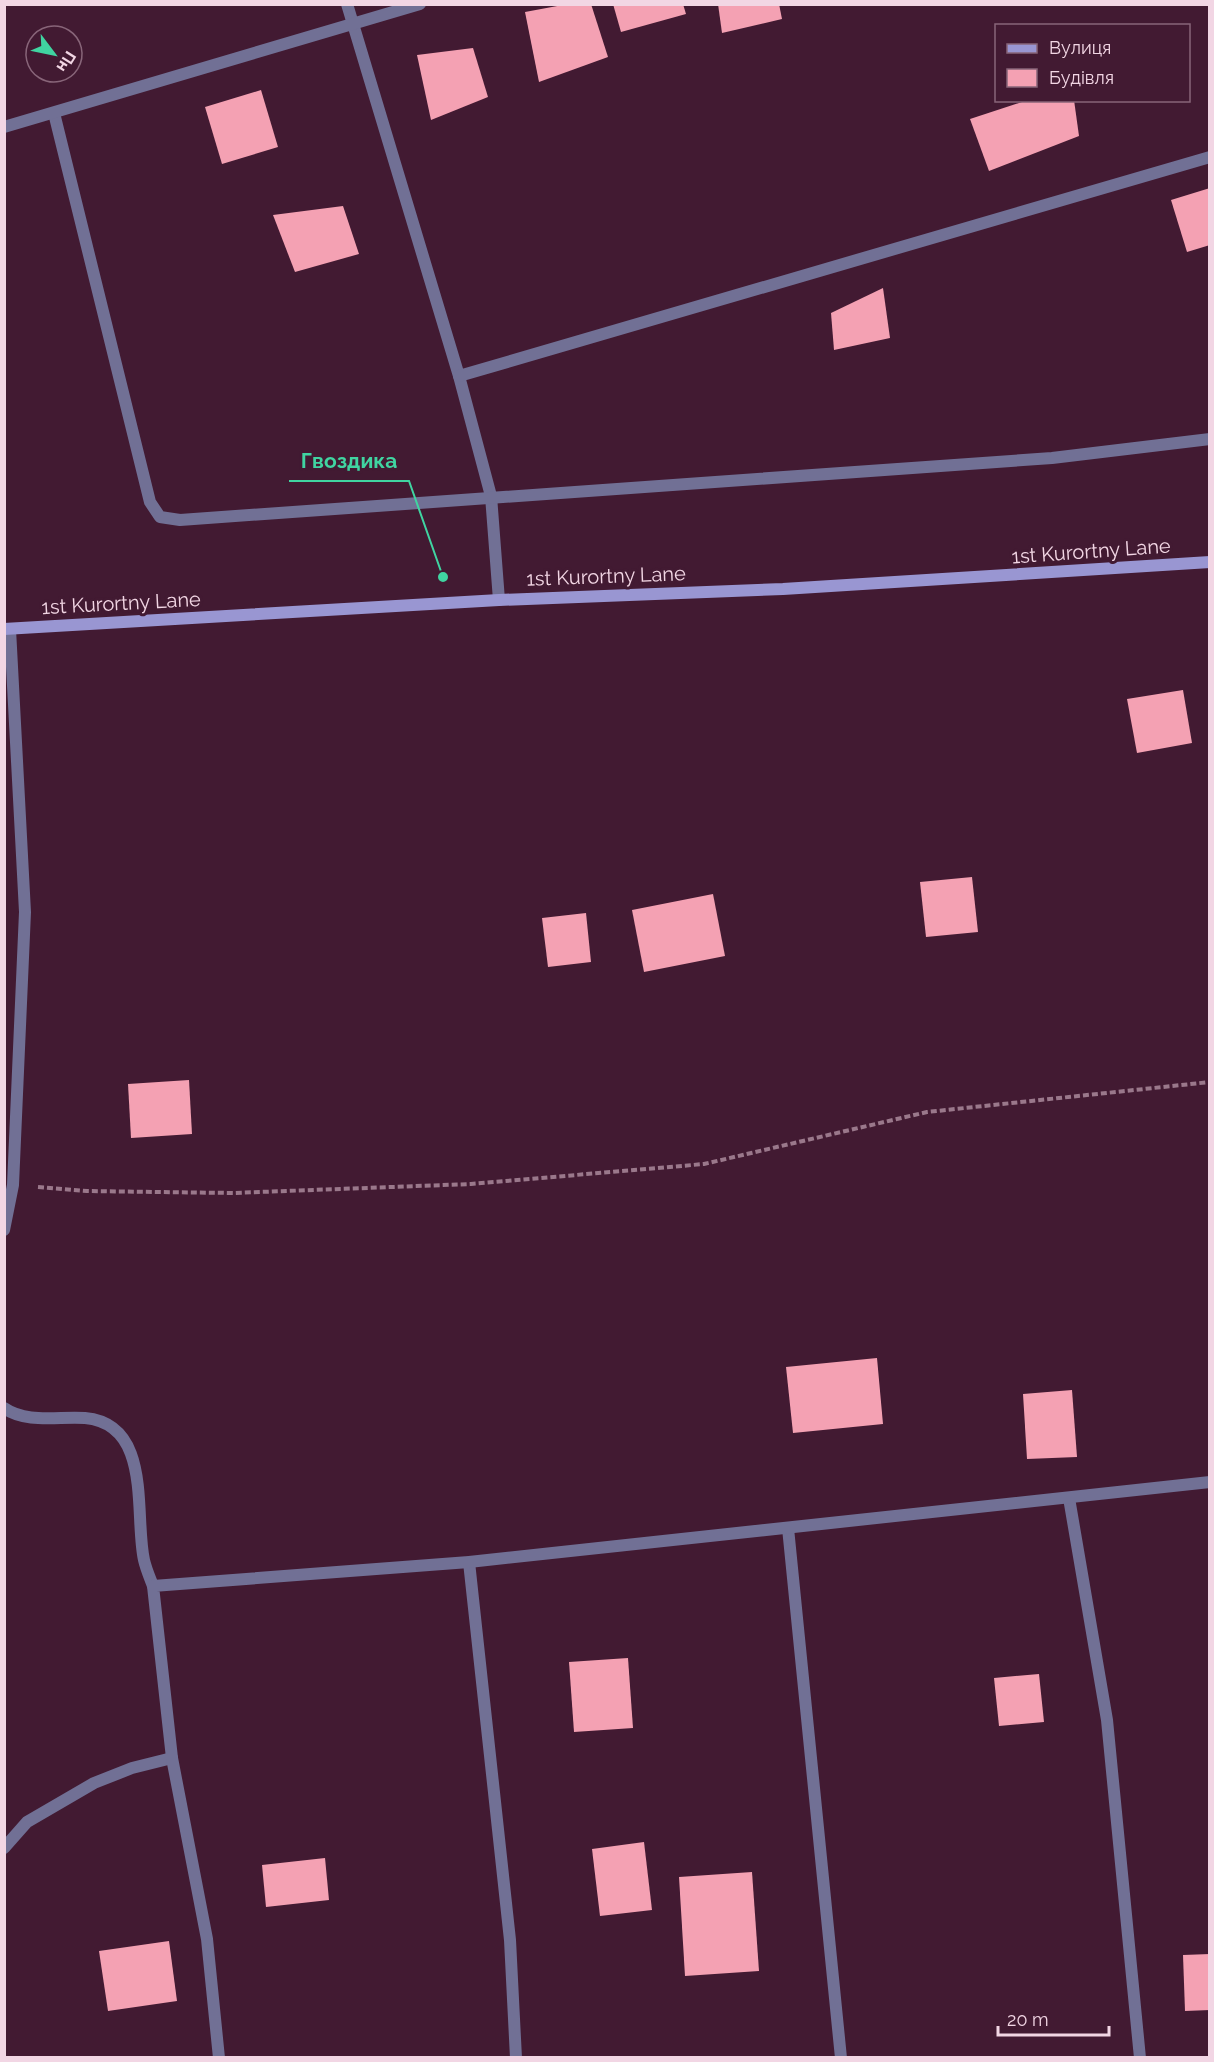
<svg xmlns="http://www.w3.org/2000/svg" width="1214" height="2062" font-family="Raleway,sans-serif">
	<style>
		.building { fill: #f4a1b3 }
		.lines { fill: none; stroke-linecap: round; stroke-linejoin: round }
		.path { stroke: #9a788b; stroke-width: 4; stroke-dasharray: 6 3; stroke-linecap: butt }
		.lane { stroke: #717095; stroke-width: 12 }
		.street { stroke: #717095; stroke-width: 12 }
		.secondary { stroke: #9996d2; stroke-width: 12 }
		.labels { text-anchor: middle; stroke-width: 6; stroke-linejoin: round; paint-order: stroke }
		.street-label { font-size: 20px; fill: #f2d6e4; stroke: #421a32 }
		.leader { fill: none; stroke: #40d4a1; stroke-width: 2 }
		.callout-dot { fill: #40d4a1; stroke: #421a32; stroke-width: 2 }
		.callout-label { font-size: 21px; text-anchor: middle; font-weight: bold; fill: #40d4a1; stroke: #421a32; stroke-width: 6; stroke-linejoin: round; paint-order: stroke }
	</style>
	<rect width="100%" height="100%" fill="#421a32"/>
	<!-- building -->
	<g class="building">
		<path d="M568,4H591L608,57L539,82L525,12Z"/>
		<path d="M613,4H683L686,14L621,32Z"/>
		<path d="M718,4H779L782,19L722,33Z"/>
		<path d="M473,48L488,97L431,120L417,55Z"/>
		<path d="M261,90L278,147L222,164L205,107Z"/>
		<path d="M1028,100H1074L1079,136L989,171L970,119Z"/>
		<path d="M1210,188V245L1187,252L1171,200Z"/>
		<path d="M343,206L359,254L295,272L273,215Z"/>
		<path d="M883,288L890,338L834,350L831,313Z"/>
		<path d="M1183,690L1192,743L1137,753L1127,699Z"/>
		<path d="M972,877L978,932L926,937L920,882Z"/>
		<path d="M713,894L725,956L644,972L632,910Z"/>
		<path d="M586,913L591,962L548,967L542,918Z"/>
		<path d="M189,1080L192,1134L131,1138L128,1084Z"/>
		<path d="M877,1358L883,1424L793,1433L786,1367Z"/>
		<path d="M1072,1390L1077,1457L1027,1459L1023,1394Z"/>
		<path d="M628,1658L633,1728L574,1732L569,1662Z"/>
		<path d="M1039,1674L1044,1722L999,1726L994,1678Z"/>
		<path d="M644,1842L652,1910L600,1916L592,1849Z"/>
		<path d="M325,1858L329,1900L266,1907L262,1865Z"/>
		<path d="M752,1872L759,1971L685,1976L679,1877Z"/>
		<path d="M169,1941L177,2001L108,2011L99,1951Z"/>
		<path d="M1210,1954V2010L1185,2011L1183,1955Z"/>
	</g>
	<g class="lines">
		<!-- path -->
		<path class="path" d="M38,1187L87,1191L233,1193L471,1184L704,1164L927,1112L1210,1082"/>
		<!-- lane -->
		<path class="lane" d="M4,1848L27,1822L94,1783L132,1768L172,1758"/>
		<!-- street -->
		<g class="street">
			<path d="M347,4L459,376L491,496L499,600"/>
			<path d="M54,113L150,502L160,517L180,520L1052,458L1210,439"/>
			<path d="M4,127L420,4"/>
			<path d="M459,376L1210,157"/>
			<path d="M4,1230L13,1185L25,912L10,629"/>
			<path d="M4,1408C27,1424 59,1416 85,1418C153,1424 134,1515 144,1560C146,1569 150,1578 153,1586"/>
			<path d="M1069,1498L1107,1720L1140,2058"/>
			<path d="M788,1528L841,2058"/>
			<path d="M469,1562L510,1940L516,2058"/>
			<path d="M219,2058L207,1939L172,1758L153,1586L469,1562L1210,1482"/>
		</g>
		<!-- secondary -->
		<path class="secondary" d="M4,629L499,600L783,589L1210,562"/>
	</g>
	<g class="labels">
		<!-- street labels -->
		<g class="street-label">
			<text transform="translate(1091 551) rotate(-4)" y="7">1st Kurortny Lane</text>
			<text transform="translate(606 576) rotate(-2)" y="7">1st Kurortny Lane</text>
			<text transform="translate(121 603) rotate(-3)" y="7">1st Kurortny Lane</text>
		</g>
	</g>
	<!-- callouts -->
	<path class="leader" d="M443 577L409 481H289"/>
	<circle class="callout-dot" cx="443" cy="577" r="6"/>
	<g class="callout-label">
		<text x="349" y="468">Гвоздика</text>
	</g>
	<!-- border -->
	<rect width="1214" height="2062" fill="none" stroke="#f2d6e4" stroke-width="12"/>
	<!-- legend -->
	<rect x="995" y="24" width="195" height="78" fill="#421a32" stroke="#886579" stroke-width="1.5"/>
	<rect x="1007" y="44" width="30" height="9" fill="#9996d2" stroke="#886579" stroke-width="1.5"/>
	<text x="1049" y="54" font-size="18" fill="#f2d6e4">Вулиця</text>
	<rect x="1007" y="69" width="30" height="18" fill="#f4a1b3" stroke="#886579" stroke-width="1.5"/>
	<text x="1049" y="84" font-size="18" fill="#f2d6e4">Будівля</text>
	<!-- north arrow -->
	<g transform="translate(54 54) rotate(122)"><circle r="28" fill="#421a32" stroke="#886579" stroke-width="1.5"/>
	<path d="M0-4.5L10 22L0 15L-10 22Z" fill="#40d4a1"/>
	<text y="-9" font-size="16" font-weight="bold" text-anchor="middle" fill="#f2d6e4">Пн</text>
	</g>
	<!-- scale -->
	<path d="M998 2026v9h111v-9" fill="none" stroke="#f2d6e4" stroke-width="3"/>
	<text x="1007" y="2026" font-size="18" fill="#f2d6e4" stroke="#421a32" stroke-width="4.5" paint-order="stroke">20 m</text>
</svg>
